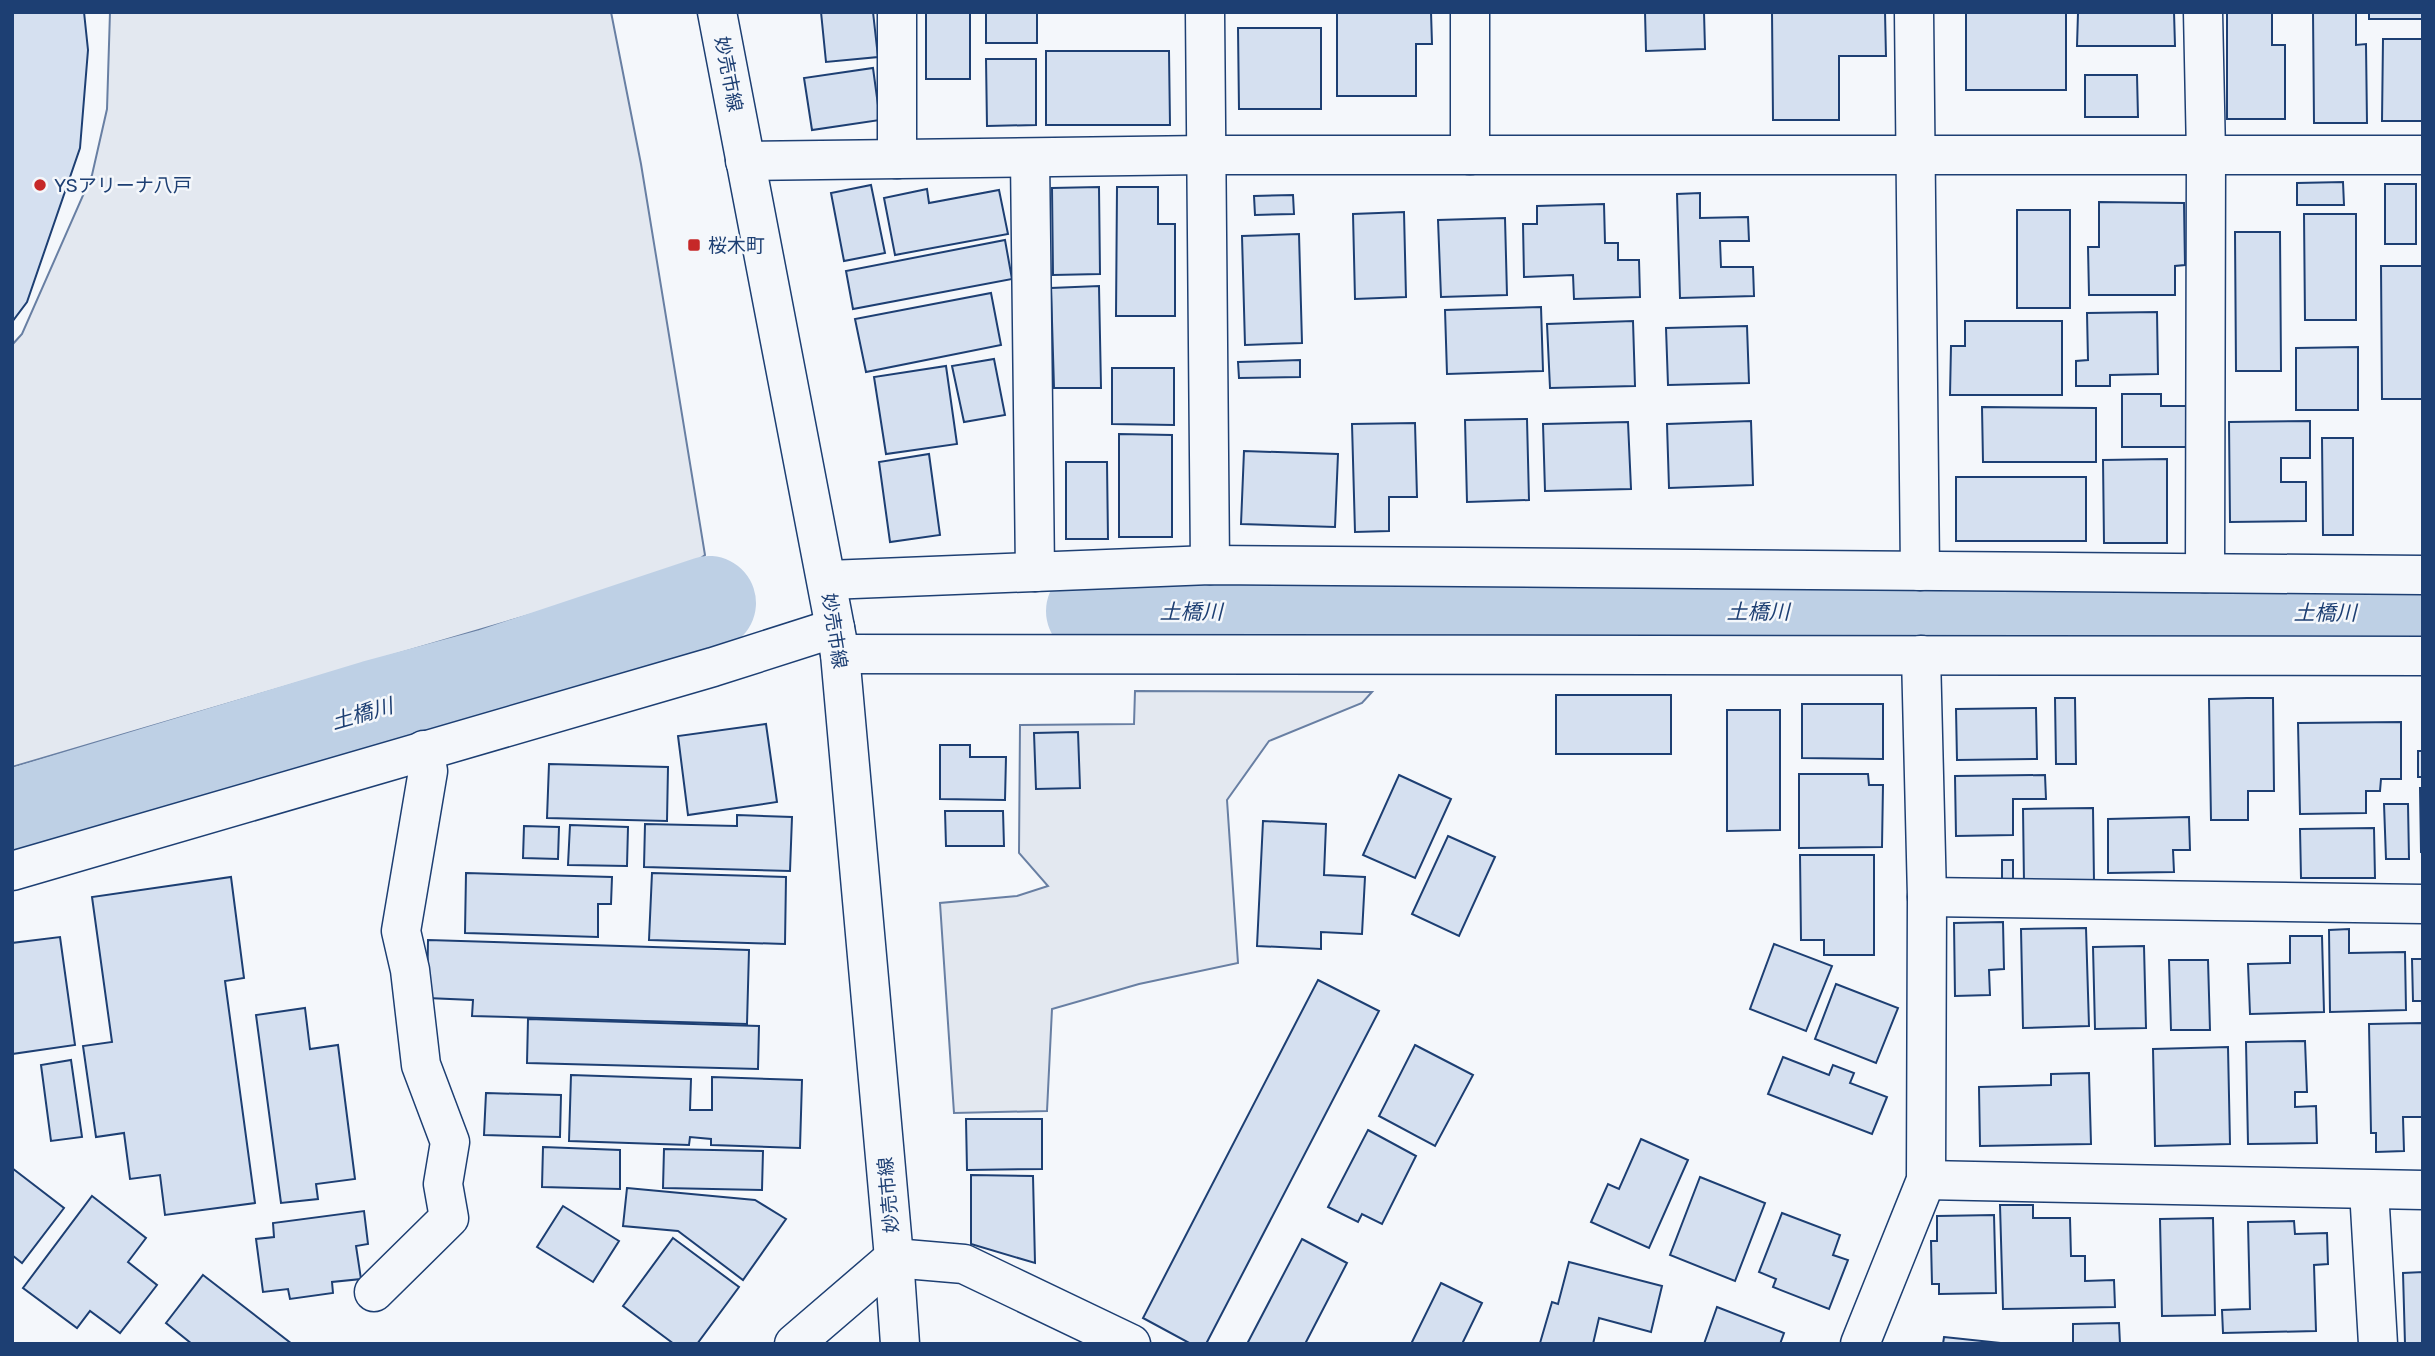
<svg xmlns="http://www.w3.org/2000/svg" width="2435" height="1356" font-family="Rubik,'Noto Sans JP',sans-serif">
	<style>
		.parking { fill: #e3e8f0; stroke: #687fa3; stroke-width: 2 }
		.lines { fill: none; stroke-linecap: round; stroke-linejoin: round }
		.river { stroke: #bed0e5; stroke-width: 94 }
		.building { fill: #d5e0f0; stroke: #1d3f73; stroke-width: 2 }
		.minor-casing { stroke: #1d3f73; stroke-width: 41 }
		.tertiary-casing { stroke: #1d3f73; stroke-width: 41 }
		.secondary-casing { stroke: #1d3f73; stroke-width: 41 }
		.trunk-casing { stroke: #1d3f73; stroke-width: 41 }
		.minor { stroke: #f4f7fb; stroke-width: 38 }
		.tertiary { stroke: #f4f7fb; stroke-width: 38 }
		.secondary { stroke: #f4f7fb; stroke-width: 38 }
		.trunk { stroke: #f4f7fb; stroke-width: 38 }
		.poi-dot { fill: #c62828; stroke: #f4f7fb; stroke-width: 2.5 }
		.labels { text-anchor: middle; stroke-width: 5; stroke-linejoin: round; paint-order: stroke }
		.street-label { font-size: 19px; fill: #1d3f73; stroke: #f4f7fb }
		.poi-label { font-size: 19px; fill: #1d3f73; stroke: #f4f7fb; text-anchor: start }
		.water-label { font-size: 21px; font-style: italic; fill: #1d3f73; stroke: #f4f7fb }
	</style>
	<rect width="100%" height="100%" fill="#f4f7fb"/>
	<!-- parking -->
	<g class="parking">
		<path d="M110,12H611L641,164L705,555L686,569L12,767V345L22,334L92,175L107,109Z"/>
		<path d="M1135,691L1372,692L1362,703L1269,741L1227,800L1238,963L1139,984L1052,1009L1047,1111L954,1113L940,903L1017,896L1048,886L1019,853L1020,725L1134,724Z"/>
	</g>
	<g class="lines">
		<!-- river -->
		<g class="river">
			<path d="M1093,611L2423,613"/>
			<path d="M12,817L375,707L490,676L709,603"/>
		</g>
	</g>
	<!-- building -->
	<g class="building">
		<path d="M12,12H84L88,50L80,148L27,302L12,322Z"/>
		<path d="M821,12H873L878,57L826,62Z"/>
		<rect x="926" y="12" width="44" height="67"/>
		<rect x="986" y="12" width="51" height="31"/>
		<path d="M1337,12H1431L1432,44H1416V96H1337Z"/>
		<path d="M1645,12H1704L1705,49L1646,51Z"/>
		<path d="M1772,12H1885L1886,56H1839V120H1773Z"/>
		<rect x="1966" y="12" width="100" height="78"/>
		<path d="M2174,12L2175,46H2077L2078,13Z"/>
		<path d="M2227,12H2272V45H2285V119H2227Z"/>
		<path d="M2313,12H2356V45L2366,44L2367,123H2314Z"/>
		<rect x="2369" y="12" width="54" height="7"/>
		<path d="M1238,28H1321V109H1239Z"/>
		<path d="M2383,39H2423V121H2382Z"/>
		<path d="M1046,51H1169L1170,125H1046Z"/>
		<path d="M986,59H1036V125L987,126Z"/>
		<path d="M873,68L880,120L812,130L804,78Z"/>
		<path d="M2085,75H2137L2138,117H2085Z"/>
		<path d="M2343,182L2344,205H2297V183Z"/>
		<rect x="2385" y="184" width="31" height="60"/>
		<path d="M871,185L885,253L844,261L831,193Z"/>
		<path d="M1099,187L1100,274L1053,275L1052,188Z"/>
		<path d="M1117,187H1158V224H1175V316H1116Z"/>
		<path d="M927,189L929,203L999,190L1008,234L895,255L884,198Z"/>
		<path d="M1700,193V218L1748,217L1749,241H1720L1721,267H1753L1754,296L1680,298L1677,194Z"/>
		<path d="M1293,195L1294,214L1255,215L1254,196Z"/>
		<path d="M2099,202L2184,203L2185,265L2175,266V295H2089L2088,247H2099Z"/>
		<path d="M1604,204L1605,243H1618V260H1639L1640,297L1574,299L1573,275L1524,277L1523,224H1537V206Z"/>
		<rect x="2017" y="210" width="53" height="98"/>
		<path d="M1404,212L1406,297L1355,299L1353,214Z"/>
		<path d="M2304,214H2356V320H2305Z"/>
		<path d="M1505,218L1507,295L1441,297L1438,220Z"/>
		<path d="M2235,232H2280L2281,371H2236Z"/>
		<path d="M1299,234L1302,343L1245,345L1242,236Z"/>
		<path d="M1005,240L1012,279L853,309L846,271Z"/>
		<path d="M2381,266H2423V399H2382Z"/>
		<path d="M1099,286L1101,388H1054L1051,288Z"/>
		<path d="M991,293L1001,345L866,372L855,319Z"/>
		<path d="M1541,307L1543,371L1447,374L1445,310Z"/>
		<path d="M2157,312L2158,374L2110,375V386H2076V361L2088,360L2087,313Z"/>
		<path d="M1633,321L1635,386L1550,388L1547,324Z"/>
		<path d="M1965,321H2062V395H1950L1951,346H1965Z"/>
		<path d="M1747,326L1749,383L1668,385L1666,328Z"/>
		<path d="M2358,347V410H2296V348Z"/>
		<path d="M994,359L1005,415L964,422L952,366Z"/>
		<path d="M1300,360V377L1239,378L1238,362Z"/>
		<path d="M946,366L957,444L886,454L874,377Z"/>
		<path d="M1112,368H1174V425L1112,424Z"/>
		<path d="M2122,394H2161V406H2188V447H2122Z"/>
		<path d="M1982,407L2096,408V462H1983Z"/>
		<path d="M1527,419L1529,500L1467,502L1465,420Z"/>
		<path d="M1751,421L1753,485L1669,488L1667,424Z"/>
		<path d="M2310,421V458H2281V482H2306V521L2230,522L2229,422Z"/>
		<path d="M1628,422L1631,489L1545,491L1543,424Z"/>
		<path d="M1415,423L1417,497H1389V531L1355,532L1352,424Z"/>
		<path d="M1119,434L1172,435V537H1119Z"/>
		<path d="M2322,438H2353V535H2323Z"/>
		<path d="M1244,451L1338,454L1335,527L1241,524Z"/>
		<path d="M929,454L940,535L890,542L879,462Z"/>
		<path d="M2167,459V543H2104L2103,460Z"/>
		<path d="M1066,462H1107L1108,539H1066Z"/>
		<rect x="1956" y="477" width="130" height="64"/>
		<rect x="1556" y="695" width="115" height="59"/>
		<path d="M2055,698H2075L2076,764H2056Z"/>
		<path d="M2247,698H2273L2274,791H2248V820H2211L2209,699Z"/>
		<path d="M1802,704H1883V759L1802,758Z"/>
		<path d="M2036,708L2037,759L1957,760L1956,709Z"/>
		<path d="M1727,710H1780V830L1727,831Z"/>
		<path d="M2401,722V779H2381L2380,791H2366V813L2300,814L2298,723Z"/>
		<path d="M766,724L777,802L688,815L678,736Z"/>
		<path d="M1078,732L1080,788L1036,789L1034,733Z"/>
		<path d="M940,745H970V757H1006L1005,800L940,799Z"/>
		<rect x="2418" y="751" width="5" height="26"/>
		<path d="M549,764L668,767L667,821L547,818Z"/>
		<path d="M1799,774H1868L1869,785H1883L1882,847L1799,848Z"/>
		<path d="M1399,775L1451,799L1415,878L1363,855Z"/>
		<path d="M2045,775L2046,799H2013V835L1956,836L1955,776Z"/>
		<path d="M2420,788H2423V852H2421Z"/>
		<path d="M2384,804H2408L2409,859H2386Z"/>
		<path d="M2093,808L2094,882L2024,883L2023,809Z"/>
		<path d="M945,811H1003L1004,846H946Z"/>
		<path d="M737,815L792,817L790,871L644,867L645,824L737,826Z"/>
		<path d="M2189,817L2190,850H2173L2174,872L2108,873V819Z"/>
		<path d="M1263,821L1326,824L1324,875L1365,877L1362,934L1321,932V949L1257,946Z"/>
		<path d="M570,825L628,827L627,866L568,865Z"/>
		<path d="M524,826L559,827L558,859L523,858Z"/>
		<path d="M2374,828L2375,878H2301L2300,829Z"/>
		<path d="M1448,836L1495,857L1459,936L1412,914Z"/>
		<path d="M1800,855H1874V955H1824V940H1801Z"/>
		<path d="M2002,860H2013V880L2002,881Z"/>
		<path d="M466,873L612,877L611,904H598V937L465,933Z"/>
		<path d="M652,873L786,877L785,944L649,940Z"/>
		<path d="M231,877L244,978L225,981L255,1203L165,1215L160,1175L130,1179L124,1133L96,1137L83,1046L112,1042L92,897Z"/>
		<path d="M2003,922L2004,969L1989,970L1990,995L1955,996L1954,923Z"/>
		<path d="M2086,928L2089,1026L2023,1028L2021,929Z"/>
		<path d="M2349,929V953L2405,952L2406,1010L2330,1012L2329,930Z"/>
		<path d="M2290,936H2322L2324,1012L2250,1014L2248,964L2290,963Z"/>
		<path d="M60,937L75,1045L12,1054V943Z"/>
		<path d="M428,940L749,950L747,1024L472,1016L473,1000L427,998Z"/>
		<path d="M1774,944L1832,966L1806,1031L1750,1009Z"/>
		<path d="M2144,946L2146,1028L2095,1029L2093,947Z"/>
		<path d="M2412,959H2423V1001H2413Z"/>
		<path d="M2169,960H2208L2210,1030H2171Z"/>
		<path d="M1318,980L1379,1011L1206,1344H1191L1143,1318Z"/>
		<path d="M1836,984L1898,1008L1876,1063L1815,1039Z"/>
		<path d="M305,1008L310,1049L338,1045L355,1179L316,1184L318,1199L281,1203L256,1015Z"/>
		<path d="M528,1019L759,1026L758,1069L527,1063Z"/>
		<path d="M2423,1023V1117H2403L2404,1151L2376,1152V1133H2371L2369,1024Z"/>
		<path d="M2305,1041L2307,1092H2295V1107L2316,1106L2317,1143L2248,1144L2246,1042Z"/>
		<path d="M1415,1045L1473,1075L1435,1146L1379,1116Z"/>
		<path d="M2228,1047L2230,1144L2155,1146L2153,1049Z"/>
		<path d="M1783,1057L1829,1075L1833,1065L1854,1073L1850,1083L1887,1097L1872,1134L1768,1094Z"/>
		<path d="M71,1060L82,1137L51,1141L41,1065Z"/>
		<path d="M2089,1073L2091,1144L1980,1146L1979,1087L2051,1085V1074Z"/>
		<path d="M571,1075L691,1079L690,1110H712V1077L802,1080L800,1148L711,1145V1139L690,1137L689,1145L569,1141Z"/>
		<path d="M486,1093L561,1095L560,1137L484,1135Z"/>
		<path d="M966,1119H1042V1169L967,1170Z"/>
		<path d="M1368,1130L1416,1156L1382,1224L1362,1214L1358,1222L1328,1207Z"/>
		<path d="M1641,1139L1688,1160L1649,1248L1591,1222L1608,1184L1619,1189Z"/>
		<path d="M543,1147L620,1150V1189L542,1187Z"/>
		<path d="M664,1149L763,1151L762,1190L663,1188Z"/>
		<path d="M12,1168L64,1208L22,1263L12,1255Z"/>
		<path d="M971,1175L1033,1176L1035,1263L971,1244Z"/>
		<path d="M1700,1177L1765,1203L1735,1281L1670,1255Z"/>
		<path d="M627,1188L755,1200L786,1219L743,1280L678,1231L623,1226Z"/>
		<path d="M92,1196L146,1238L128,1262L157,1285L120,1333L90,1311L77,1328L23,1288Z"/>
		<path d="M2000,1205H2033V1218H2070L2071,1256H2085V1281L2114,1280L2115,1307L2003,1309Z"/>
		<path d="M563,1206L619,1241L593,1282L537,1247Z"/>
		<path d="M364,1211L368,1244L356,1246L361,1279L332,1282L333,1293L290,1299L288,1289L263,1292L256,1239L274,1237L273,1223Z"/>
		<path d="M1782,1213L1840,1235L1833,1255L1848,1260L1829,1309L1773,1287L1776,1279L1759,1272Z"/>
		<path d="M1994,1215L1996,1293L1939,1294V1284H1932L1931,1241H1937V1216Z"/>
		<path d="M2213,1218L2215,1315L2162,1316L2160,1219Z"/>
		<path d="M2294,1221L2295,1234L2327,1233L2328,1264L2314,1265L2316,1331L2223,1333L2222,1310L2250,1309L2248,1222Z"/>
		<path d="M673,1238L739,1287L697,1344H674L623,1306Z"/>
		<path d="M1302,1239L1347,1263L1305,1344H1247Z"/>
		<path d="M1569,1262L1662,1286L1651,1332L1599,1318L1593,1344L1540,1343L1552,1302L1558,1304Z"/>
		<path d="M2423,1272V1344H2405L2403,1273Z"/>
		<path d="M203,1275L292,1344H192L166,1323Z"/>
		<path d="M1441,1283L1482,1303L1462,1344H1411Z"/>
		<path d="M1717,1307L1784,1333L1780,1344H1704Z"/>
		<path d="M2119,1323L2120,1344H2073V1324Z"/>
		<path d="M1944,1337L2010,1344H1943Z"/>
	</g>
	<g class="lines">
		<defs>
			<g id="minor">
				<path d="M897,12V159"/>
				<path d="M1205,12L1210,565"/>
				<path d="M1914,12L1920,571"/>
				<path d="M2203,12L2206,154L2205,573"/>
				<path d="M1470,155V12"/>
				<path d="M1030,158L1035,572"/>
				<path d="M745,161L1205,155H2423"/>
				<path d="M828,580L1210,565L2423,575"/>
				<path d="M840,654L2423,656"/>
				<path d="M1927,897L2423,904"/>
				<path d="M1926,1180L2423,1190"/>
				<path d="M2369,1190L2378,1344"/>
				<path d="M894,1258L964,1264L1131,1344"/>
				<path d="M374,1292L449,1218L443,1184L450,1142L421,1065L410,970L401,931L428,771L424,750"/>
				<path d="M1860,1344L1926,1180L1927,897L1921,655"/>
			</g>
			<path id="tertiary" d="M12,871L713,667L835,628"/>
			<path id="secondary" d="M717,12L840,654L894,1258"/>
			<g id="trunk">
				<path d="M894,1258L900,1344"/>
				<path d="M794,1344L894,1258"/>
			</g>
		</defs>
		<!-- minor casing -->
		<use href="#minor" class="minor-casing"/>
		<!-- tertiary casing -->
		<use href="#tertiary" class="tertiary-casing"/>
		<!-- secondary casing -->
		<use href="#secondary" class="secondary-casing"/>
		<!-- trunk casing -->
		<use href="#trunk" class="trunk-casing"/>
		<!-- minor -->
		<use href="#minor" class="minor"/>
		<!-- tertiary -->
		<use href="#tertiary" class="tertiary"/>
		<!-- secondary -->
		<use href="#secondary" class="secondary"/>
		<!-- trunk -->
		<use href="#trunk" class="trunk"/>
	</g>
	<!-- markers -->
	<g class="poi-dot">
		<circle cx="40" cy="185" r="7"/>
		<rect x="687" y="238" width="14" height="14" rx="3.5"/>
	</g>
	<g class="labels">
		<!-- street labels -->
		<g class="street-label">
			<text transform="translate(729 74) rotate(79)" y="7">妙売市線</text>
			<text transform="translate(835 631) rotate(81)" y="7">妙売市線</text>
			<text transform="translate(888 1195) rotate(-95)" y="7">妙売市線</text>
		</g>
		<!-- poi labels -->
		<g class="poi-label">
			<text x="54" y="192">YSアリーナ八戸</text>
			<text x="708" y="252">桜木町</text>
		</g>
		<!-- water labels -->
		<g class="water-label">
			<text x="1191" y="619">土橋川</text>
			<text x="1758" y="619">土橋川</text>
			<text x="2325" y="620">土橋川</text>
			<text transform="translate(362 714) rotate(-16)" y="7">土橋川</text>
		</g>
	</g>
	<!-- border -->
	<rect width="2435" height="1356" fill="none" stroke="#1d3f73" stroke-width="28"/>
</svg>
